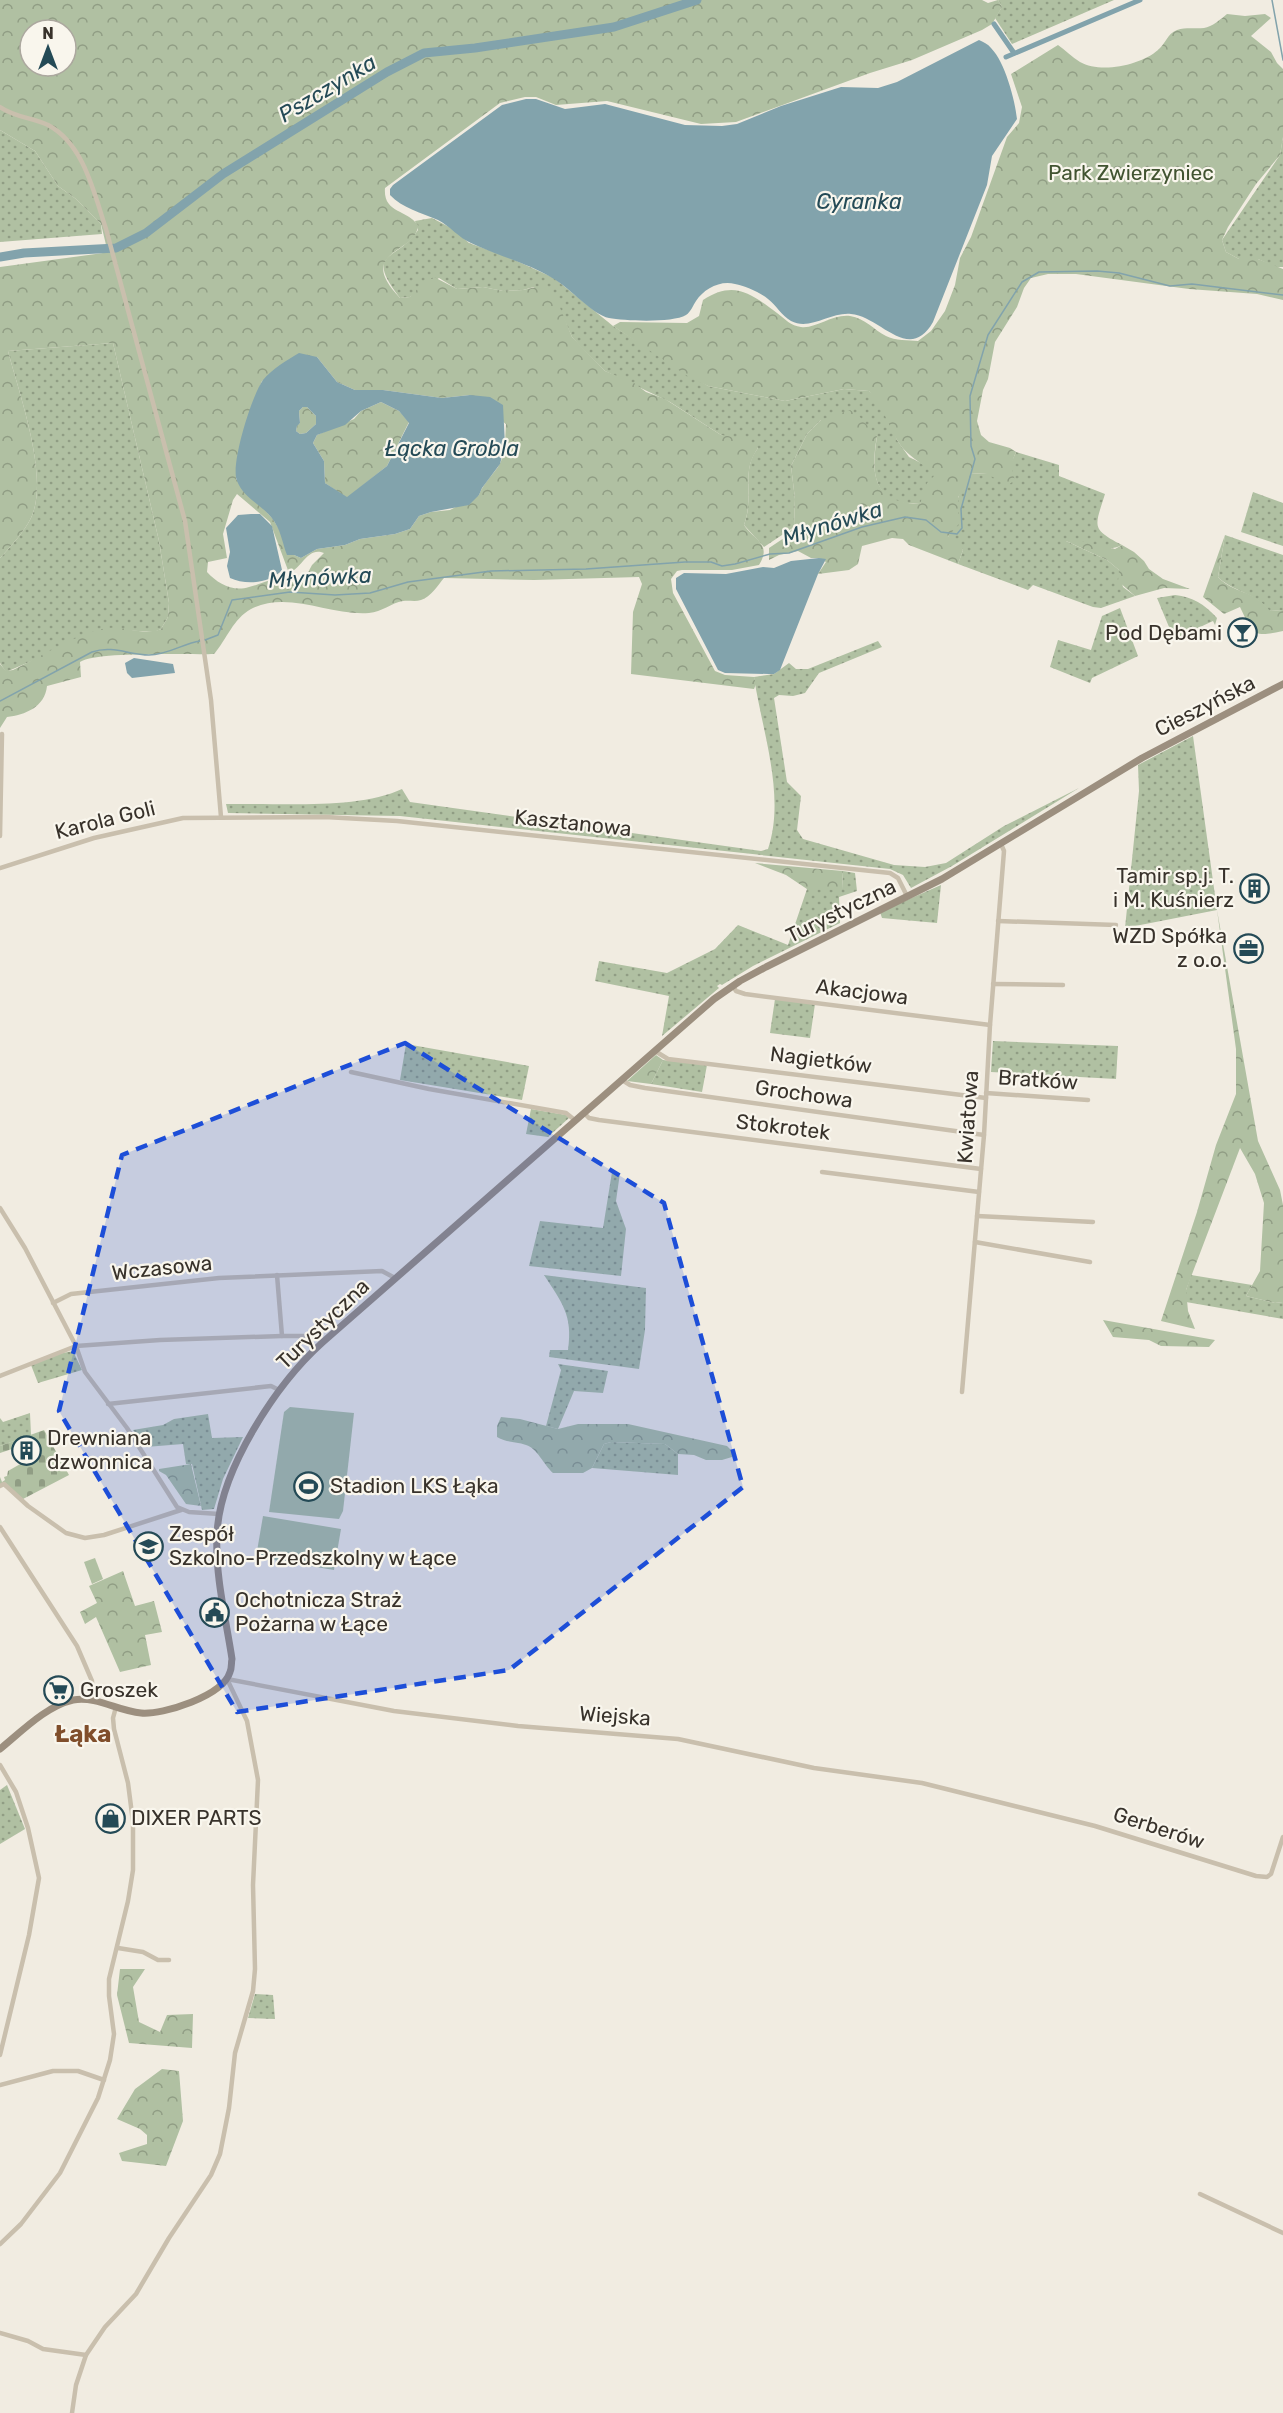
<svg xmlns="http://www.w3.org/2000/svg" width="1283" height="2413" font-family="Rubik,sans-serif">
	<style>
		.grass { fill: url(#grass-dots) }
		.forest { fill: url(#forest-crowns); fill-rule: evenodd }
		.cemetery { fill: url(#cemetery-stones) }
		.pitch { fill: #b0c0a2 }
		.water { fill: #82a3ac; fill-rule: evenodd }
		.lines { fill: none; stroke-linecap: round; stroke-linejoin: round }
		.stream { stroke: #82a3ac; stroke-width: 1.5 }
		.canal { stroke: #82a3ac; stroke-width: 5 }
		.river { stroke: #82a3ac; stroke-width: 9 }
		.minor { stroke: #c9bfad; stroke-width: 4.5 }
		.secondary { stroke: #9c8f7f; stroke-width: 7 }
		.marked { fill: #1d4ed8; fill-opacity: 0.2; stroke: #1d4ed8; stroke-width: 4.5; stroke-dasharray: 12 8; stroke-linejoin: round }
		.labels { text-anchor: middle; stroke-width: 4.5; stroke-linejoin: round; paint-order: stroke }
		.park-label { font-size: 21px; fill: #415431; stroke: #f9f6ed }
		.poi-label { font-size: 21px; fill: #38322b; stroke: #f9f6ed; text-anchor: start }
		.street-label { font-size: 21px; fill: #38322b; stroke: #f9f6ed }
		.water-label { font-size: 22px; font-style: italic; fill: #244a56; stroke: #f9f6ed }
		.quarter-label { font-size: 24px; font-weight: bold; fill: #804e2b; stroke: #f9f6ed }
	</style>
	<defs>
		<pattern id="grass-dots" width="8" height="8" patternUnits="userSpaceOnUse" patternTransform="scale(1.5)"><rect width="8" height="8" fill="#b0c0a2"/><path d="M2 2h.1M6 6h.1" fill="none" stroke="#909d84" stroke-width="1.8" stroke-linecap="round"/></pattern>
		<pattern id="forest-crowns" width="20" height="18" patternUnits="userSpaceOnUse" patternTransform="scale(1.5)"><rect width="20" height="18" fill="#b0c0a2"/><path d="M2 6a3 3 0 1 1 6 0M12 15a3 3 0 1 1 6 0" fill="none" stroke="#909d84"/></pattern>
		<pattern id="cemetery-stones" width="16" height="16" patternUnits="userSpaceOnUse" patternTransform="scale(1.5)"><rect width="16" height="16" fill="#b0c0a2"/><path d="M2 7V4a2 2 0 0 1 4 0v3zM10 15v-3a2 2 0 0 1 4 0v3z" fill="#909d84"/></pattern>
	</defs>
	<rect width="100%" height="100%" fill="#f1ece1"/>
	<!-- grass -->
	<g class="grass">
		<path d="M998,0H1114L1012,44L995,18L1002,7Z"/>
		<path d="M0,130L35,151L58,186L76,199L101,224L102,234L0,242Z"/>
		<path d="M1283,137V267H1275L1258,259H1239L1226,252L1222,240L1280,155Z"/>
		<path d="M432,218L453,229L469,243L508,257L554,278L613,326L708,386L785,401L844,389L869,391L882,402L897,440L909,457L927,466L936,475L920,504C912,503 900,504 893,500C869,487 874,458 877,436L821,420L807,434L791,466L795,499L794,527L764,547L744,525C746,519 748,512 748,506C750,484 744,466 758,448L721,435L670,402L605,371L579,345L572,337L563,317L534,287L523,290L503,291L483,287L457,289L439,278L410,297L400,298C363,250 397,262 418,230L415,221Z"/>
		<path d="M113,343L159,541L169,603L168,617L161,629L154,632L106,629L6,672L0,663V558C11,546 24,532 31,518C50,477 19,394 8,351Z"/>
		<path d="M1016,452L1059,465V476L1105,494C1095,527 1090,528 1122,545C1106,554 1084,541 1066,541L1107,560L1119,570L1123,587L1135,596L1101,608L1093,607L1033,585L1028,590L958,564L963,550L948,536C953,524 955,511 958,498C961,488 969,489 969,473L987,474L1011,469L1012,461Z"/>
		<path d="M1253,492L1283,503V546L1241,532Z"/>
		<path d="M1225,535L1283,555V610L1269,611C1255,592 1233,592 1218,577Z"/>
		<path d="M1175,595C1193,597 1204,604 1217,618L1215,625L1213,621L1174,639L1157,598Z"/>
		<path d="M1120,608L1138,656L1092,678L1090,683L1050,667L1058,640L1091,650L1102,616Z"/>
		<path d="M878,641L882,647L819,673L805,693L793,696L779,695L774,698L787,782L801,796L797,830L803,839L894,865L925,867L946,863L1004,826L1079,788L952,866L911,888L903,875L890,869L400,816L228,813L226,804C276,803 358,810 402,789L410,802L761,851L768,849C786,796 762,731 754,677L774,674L789,663L796,669H808Z"/>
		<path d="M1193,736L1217,910L1125,928L1139,791L1138,765Z"/>
		<path d="M843,871L855,873L857,891L839,897L840,923L753,966L722,985L720,984L717,986L719,988L662,1036L669,996L595,981L599,961L667,973L715,949L738,925L788,945L807,889H842Z"/>
		<path d="M941,885L937,923L882,918L880,912Z"/>
		<path d="M775,999L815,1004L810,1038L770,1033Z"/>
		<path d="M993,1041L1118,1046L1116,1079L991,1072Z"/>
		<path d="M406,1044L529,1066L522,1100L400,1080Z"/>
		<path d="M663,1060L707,1065L702,1092L651,1084Z"/>
		<path d="M531,1109L566,1115L570,1117L548,1137L526,1134Z"/>
		<path d="M612,1172L620,1173L616,1201L626,1229L621,1276L529,1266L540,1221L603,1228Z"/>
		<path d="M544,1275L646,1288L645,1330L639,1369L549,1357L550,1350H568C573,1315 562,1303 544,1275Z"/>
		<path d="M1191,1275L1252,1285L1246,1296L1275,1303L1283,1302V1319L1186,1302V1290Z"/>
		<path d="M73,1351L82,1370L38,1383L31,1365L58,1354Z"/>
		<path d="M558,1364L608,1371L603,1393L574,1391L558,1429L546,1426L561,1370Z"/>
		<path d="M30,1413L31,1435L0,1446V1418L3,1422Z"/>
		<path d="M208,1414L212,1438L243,1437L223,1479L214,1509L202,1510L192,1464H186L183,1444L146,1447L133,1430L163,1425L174,1419Z"/>
		<path d="M611,1442L665,1444L678,1454V1475L592,1468L604,1444Z"/>
		<path d="M7,1785L25,1829L0,1844V1790Z"/>
		<path d="M255,1994L273,1995L275,2019L248,2018Z"/>
	</g>
	<!-- forest -->
	<g class="forest">
		<path d="M0,0H982L988,3L998,0L1002,7L992,24L982,30L912,60L870,73L736,122L701,124L607,101L556,105L536,97H525L500,103L385,188C383,213 406,209 418,225C417,254 354,250 400,298L410,297L425,281L434,277L457,289L483,287L503,291L523,290L540,286L554,293L572,337L605,371L634,383L646,392L665,399L721,435L741,438L755,444L758,448C744,468 750,483 748,505C748,512 746,519 744,525C755,541 772,544 759,565L732,570H682L677,571L671,579L673,593L715,671L725,675L754,677L756,684L754,689L631,674L633,612L642,584L639,577L534,580L444,578C438,585 431,597 421,600C415,602 409,600 403,601C391,603 382,612 369,613C330,616 288,590 251,609C233,619 227,639 214,654C188,655 98,651 80,662L81,677L47,686C45,707 25,715 7,717L0,728V664L6,671L13,670C40,657 73,636 102,629C123,624 142,637 161,629L168,617L169,603L159,541L113,343L8,351C19,394 50,477 31,518C24,532 11,546 0,558V267L103,253L107,249L101,224L76,199L58,186L35,151L0,130ZM30,30H66V66H30ZM317,357L337,382L355,390H383L442,398L470,395L506,424C505,438 506,455 498,467C491,477 483,484 479,495L450,510L431,512L419,516L410,529L395,534L360,539L345,545L317,549L301,558L294,555L273,519L236,479C238,443 249,413 262,381ZM237,494L270,522L289,573C302,568 308,546 324,553L312,565L304,580C293,586 287,579 277,579C267,580 258,585 249,587C233,592 218,584 207,572L208,562L227,558L223,534L233,500Z"/>
		<path d="M1227,14L1245,16L1265,14L1271,18L1251,36L1271,52L1277,63L1283,69V137L1280,155L1256,184L1228,227L1222,240L1226,252L1239,259H1258L1283,269V300L1257,294L1189,289L1076,274H1048L1031,278L1024,288L1017,307L995,342L988,379L983,390L977,421L981,435L989,442L1010,448L1016,452C1011,463 1011,469 1015,480L1008,485L987,474L970,473L969,483L958,497V525L948,536L958,542L963,550L958,564L909,545L903,539L892,538L862,546L858,564L849,570L818,574L826,562L819,558H811L798,551L779,555L769,560V548L784,538L794,527L795,499L791,466L807,434L821,420L850,410L859,416L877,436C870,476 874,503 920,504L927,483L935,475C922,462 907,457 897,440C887,423 883,406 869,391L844,389L785,401L708,386L689,377L613,326L620,322L687,323L699,316L703,300C734,280 750,293 777,313C785,319 791,326 801,327C816,329 832,314 850,316C865,318 874,330 886,336C895,341 909,340 918,341L931,331L945,311L955,285L960,258L971,237L1007,137L1019,123L1022,107L1011,74L1058,45C1065,50 1072,57 1080,62C1101,74 1141,65 1158,50C1166,43 1167,34 1177,30C1186,27 1195,29 1204,28C1212,27 1221,19 1227,14Z"/>
		<path d="M381,402L399,411L409,422L387,466L347,498L325,483L324,461L313,443L317,435L354,419L361,411Z"/>
		<path d="M303,407H307L316,416V424L306,433L300,434L296,431L297,425L300,423L299,411Z"/>
		<path d="M1225,535L1218,577C1234,594 1253,589 1270,611L1283,610V631C1252,638 1253,634 1240,607L1224,614L1203,597Z"/>
		<path d="M1064,540L1080,541L1115,549L1122,545L1134,552L1144,561L1149,569L1163,579L1190,589L1164,588L1135,596L1118,581L1119,570L1107,560Z"/>
		<path d="M755,863L843,871L842,890L807,889L786,875Z"/>
		<path d="M1217,910L1258,1141L1280,1190L1283,1205V1302L1275,1303L1246,1296L1260,1271L1264,1203L1255,1174L1240,1148L1186,1290L1188,1311L1195,1329L1161,1321L1197,1212L1216,1145L1236,1094V1049Z"/>
		<path d="M656,1055L663,1060L651,1084L627,1081Z"/>
		<path d="M1103,1320L1215,1340L1209,1347L1161,1346L1149,1340L1113,1337Z"/>
		<path d="M501,1417L520,1419L558,1429L578,1424H628L727,1446L733,1452L732,1457L722,1460H706L694,1455L678,1454L665,1444L611,1442L604,1444L592,1468L583,1473H553C544,1465 537,1448 526,1445C515,1441 507,1443 497,1437V1426Z"/>
		<path d="M191,1464L201,1506L186,1504L166,1475L159,1471V1469Z"/>
		<path d="M123,1571L135,1606L154,1601L162,1632L145,1635L151,1665L120,1672L96,1617L85,1624L80,1612L97,1603L89,1586Z"/>
		<path d="M120,1969H145L133,1987L139,2022L160,2032L167,2015L193,2014L192,2048L129,2043L117,1995Z"/>
		<path d="M162,2069L179,2071L183,2121L166,2166L122,2161L119,2153L147,2144V2135L140,2129L117,2119L135,2089Z"/>
	</g>
	<!-- cemetery -->
	<path class="cemetery" d="M44,1430L69,1475L23,1499L0,1484V1477L2,1482L5,1480L4,1477L7,1476L8,1471L22,1463L15,1448L0,1453V1446Z"/>
	<!-- pitch -->
	<g class="pitch">
		<path d="M290,1407L354,1413L343,1511L339,1519L269,1512L284,1412Z"/>
		<path d="M263,1516L341,1529L334,1570L256,1557Z"/>
		<path d="M95,1558L103,1579L92,1584L84,1562Z"/>
	</g>
	<!-- water -->
	<g class="water">
		<path d="M979,40C983,42 988,44 991,48C1005,62 1015,100 1017,119L992,156L987,185L933,322C909,364 880,316 851,314C830,312 810,331 791,321C782,316 776,305 768,299C760,292 745,286 735,284C720,280 704,289 696,301C693,305 691,312 686,315C673,323 625,321 609,318C593,315 570,288 554,279C528,263 498,256 471,243C459,238 450,226 438,220C422,213 402,208 390,195V189L393,185L502,105L526,99H536L565,109L605,104L685,125L722,126L737,124L781,106L841,87L878,88L897,82Z"/>
		<path d="M299,353L317,357L337,382L355,390H383L442,398L470,395L490,397L503,405L505,445L500,464L482,488L479,495L469,505L431,512L419,516L410,529L395,534L360,539L345,545L317,549L301,558L294,555H287C282,542 281,529 271,517C260,504 244,498 237,481C230,465 252,395 263,380C272,369 287,360 299,353ZM381,402L399,411L409,423L387,466L347,497L325,483L324,461L313,443L317,435L345,425L361,411ZM303,407H307L316,416V424L306,433L300,434L296,431L297,426L300,423L299,411Z"/>
		<path d="M251,514H260L272,526L282,570C270,584 245,585 230,578L227,566L230,552L226,528L238,515Z"/>
		<path d="M819,558L826,559L818,574L780,670L774,674H769L725,673L718,670L676,589V578L684,573L726,574L763,567L774,568L791,561Z"/>
		<path d="M134,658L173,664L175,673L132,678L127,673L125,663Z"/>
	</g>
	<g class="lines">
		<!-- stream -->
		<g class="stream">
			<path d="M1272,0L1283,60"/>
			<path d="M205,640L218,635L232,600L290,592L335,595L370,593L408,582L491,571L586,569L685,562H711L722,566L735,564L770,554L789,553L862,527L905,517L926,520L941,532L957,534L962,528L961,509L975,459L971,446L970,396L988,335L1022,282L1039,272L1097,271L1119,273L1170,286L1192,284L1283,295"/>
			<path d="M0,701L92,652C113,645 129,655 149,655C168,655 184,643 200,641"/>
		</g>
		<!-- canal -->
		<g class="canal">
			<path d="M994,24L1014,53"/>
			<path d="M1006,57L1140,0"/>
		</g>
		<!-- river -->
		<path class="river" d="M0,257L24,253L116,248L146,233L223,174L387,72L424,53L475,48L614,27L697,0"/>
		<!-- minor -->
		<g class="minor">
			<path d="M0,107C14,117 33,118 48,125C84,144 94,193 106,229L185,521L211,700L221,817"/>
			<path d="M0,836L2,734"/>
			<path d="M0,868L94,838L183,818L325,817L397,821L890,873L898,878L907,896"/>
			<path d="M998,921L1116,925"/>
			<path d="M993,984L1063,985"/>
			<path d="M733,986L736,991L745,994L990,1025"/>
			<path d="M655,1051L668,1059L986,1098"/>
			<path d="M351,1072L429,1089L566,1113L576,1121"/>
			<path d="M622,1080L630,1085L645,1088L984,1135"/>
			<path d="M986,1093L1088,1100"/>
			<path d="M584,1113L589,1118L599,1120L981,1169"/>
			<path d="M822,1172L979,1192"/>
			<path d="M0,1208L25,1248L76,1346L85,1372L127,1428L177,1507L189,1512L219,1514"/>
			<path d="M977,1216L1093,1222"/>
			<path d="M975,1242L1090,1262"/>
			<path d="M277,1275L282,1336"/>
			<path d="M53,1303L71,1294L219,1278L382,1271L395,1278"/>
			<path d="M0,1376L76,1346L160,1340L282,1336H315L323,1342"/>
			<path d="M962,1392L984,1135L990,1025L1004,851L1001,844"/>
			<path d="M108,1404L271,1386L279,1390"/>
			<path d="M0,1486L4,1484L28,1506L66,1533L85,1538L104,1535L181,1510"/>
			<path d="M0,1527L77,1646L92,1681V1700"/>
			<path d="M227,1679L394,1711L518,1726L678,1739L814,1768L922,1783L1095,1826L1256,1876L1267,1877L1271,1874L1283,1837"/>
			<path d="M0,1765L16,1792L28,1828L39,1878L29,1935L0,2055"/>
			<path d="M118,1948L143,1952L158,1960H169"/>
			<path d="M0,2085L53,2071H78L104,2080"/>
			<path d="M1200,2194L1283,2233"/>
			<path d="M0,2244L21,2224L60,2173L98,2098L110,2060L114,2034L109,1996V1979L128,1901L133,1870V1822L128,1783L114,1729L113,1718L116,1707"/>
			<path d="M0,2333L28,2341L43,2349L86,2355"/>
			<path d="M72,2413L76,2385L86,2355L105,2327L136,2294L169,2238L211,2175L220,2154L229,2108L235,2053L253,1991L255,1969L253,1885L258,1780L247,1721L227,1679"/>
		</g>
		<!-- secondary -->
		<path class="secondary" d="M0,1749C21,1732 46,1706 73,1700C98,1696 117,1711 141,1713C163,1715 223,1696 230,1672C232,1668 231,1663 232,1659C226,1619 215,1576 217,1535C219,1471 276,1384 323,1342L714,999L740,981L766,967L942,879L1142,758L1283,684"/>
	</g>
	<!-- marked area -->
	<path class="marked" d="M405,1043L664,1203L743,1487L509,1670L237,1712L59,1411L122,1155Z"/>
	<!-- icons -->
	<defs>
		<symbol id="bar-ring" viewBox="-11 -11 22 22"><circle r="9.5" fill="#f9f6ed" stroke="#244a56" stroke-width="1.5"/><path d="M-6-5H6L.8 .8V4.5H3.5V6h-7V4.5H-.8V.8Z" fill="#244a56"/></symbol>
		<symbol id="building-ring" viewBox="-11 -11 22 22"><circle r="9.5" fill="#f9f6ed" stroke="#244a56" stroke-width="1.5"/><path d="M-4-6H4V6H1V3H-1V6H-4ZM-2.5-4.3h1.7v1.8h-1.7ZM.8-4.3h1.7v1.8H.8ZM-2.5-1h1.7V.8h-1.7ZM.8-1h1.7V.8H.8Z" fill="#244a56"/></symbol>
		<symbol id="office-ring" viewBox="-11 -11 22 22"><circle r="9.5" fill="#f9f6ed" stroke="#244a56" stroke-width="1.5"/><path d="M-6-3h4V-5.5h4V-3h4V5H-6ZM-1-4.5V-3h2v-1.5ZM-6 0V1H6V0Z" fill="#244a56"/></symbol>
		<symbol id="stadium-ring" viewBox="-11 -11 22 22"><circle r="9.5" fill="#f9f6ed" stroke="#244a56" stroke-width="1.5"/><path d="M0-5a6.5 5 0 1 0 0 10a6.5 5 0 1 0 0-10ZM-3.5-1.8h7v3.6h-7Z" fill="#244a56"/></symbol>
		<symbol id="school-ring" viewBox="-11 -11 22 22"><circle r="9.5" fill="#f9f6ed" stroke="#244a56" stroke-width="1.5"/><path d="M0-5L7-2L0 1L-7-2ZM-4 1L0 2.5L4 1V4Q0 6-4 4Z" fill="#244a56"/></symbol>
		<symbol id="civic-ring" viewBox="-11 -11 22 22"><circle r="9.5" fill="#f9f6ed" stroke="#244a56" stroke-width="1.5"/><path d="M-.6-6.5H3V-4.5H.6V-3L4-1V1h2V6H-6V1h2V-1L-.6-3ZM-1.2 2.5V6h2.4V2.5Z" fill="#244a56"/></symbol>
		<symbol id="supermarket-ring" viewBox="-11 -11 22 22"><circle r="9.5" fill="#f9f6ed" stroke="#244a56" stroke-width="1.5"/><path d="M-6-5.5h2.5l.6 2H6L4.5 2H-2.5L-4.4-4H-6ZM-1.5 3.2a1.3 1.3 0 1 0 .1 0ZM3 3.2a1.3 1.3 0 1 0 .1 0Z" fill="#244a56"/></symbol>
		<symbol id="shop-ring" viewBox="-11 -11 22 22"><circle r="9.5" fill="#f9f6ed" stroke="#244a56" stroke-width="1.5"/><path d="M-5-2.5h2.3a2.7 3.5 0 0 1 5.4 0H5L5.5 6h-11ZM-1.5-2.5h3a1.5 2.3 0 0 0-3 0Z" fill="#244a56"/></symbol>
	</defs>
	<g fill-rule="evenodd">
		<use href="#bar-ring" x="1226" y="616" width="33" height="33"/>
		<use href="#building-ring" x="1238" y="872" width="33" height="33"/>
		<use href="#office-ring" x="1232" y="932" width="33" height="33"/>
		<use href="#building-ring" x="10" y="1434" width="33" height="33"/>
		<use href="#stadium-ring" x="292" y="1470" width="33" height="33"/>
		<use href="#school-ring" x="132" y="1530" width="33" height="33"/>
		<use href="#civic-ring" x="198" y="1596" width="33" height="33"/>
		<use href="#supermarket-ring" x="42" y="1674" width="33" height="33"/>
		<use href="#shop-ring" x="94" y="1802" width="33" height="33"/>
	</g>
	<g class="labels">
		<!-- park labels -->
		<g class="park-label">
			<text x="1131" y="180">Park Zwierzyniec</text>
		</g>
		<!-- poi labels -->
		<g class="poi-label">
			<text x="1222" y="640" text-anchor="end">Pod Dębami</text>
			<text x="1234" y="883" text-anchor="end">Tamir sp.j. T.<tspan x="1234" dy="24">i M. Kuśnierz</tspan></text>
			<text x="1227" y="943" text-anchor="end">WZD Spółka<tspan x="1227" dy="24">z o.o.</tspan></text>
			<text x="47" y="1445">Drewniana<tspan x="47" dy="24">dzwonnica</tspan></text>
			<text x="330" y="1493">Stadion LKS Łąka</text>
			<text x="169" y="1541">Zespół<tspan x="169" dy="24">Szkolno-Przedszkolny w Łące</tspan></text>
			<text x="235" y="1607">Ochotnicza Straż<tspan x="235" dy="24">Pożarna w Łące</tspan></text>
			<text x="80" y="1697">Groszek</text>
			<text x="131" y="1825">DIXER PARTS</text>
		</g>
		<!-- street labels -->
		<g class="street-label">
			<text transform="translate(1205 706) rotate(-27)" y="7">Cieszyńska</text>
			<text transform="translate(105 820) rotate(-14)" y="7">Karola Goli</text>
			<text transform="translate(573 823) rotate(6)" y="7">Kasztanowa</text>
			<text transform="translate(841 911) rotate(-26)" y="7">Turystyczna</text>
			<text transform="translate(862 992) rotate(7)" y="7">Akacjowa</text>
			<text transform="translate(821 1060) rotate(7)" y="7">Nagietków</text>
			<text transform="translate(1038 1080) rotate(4)" y="7">Bratków</text>
			<text transform="translate(804 1094) rotate(8)" y="7">Grochowa</text>
			<text transform="translate(968 1117) rotate(-86)" y="7">Kwiatowa</text>
			<text transform="translate(783 1127) rotate(7)" y="7">Stokrotek</text>
			<text transform="translate(162 1268) rotate(-6)" y="7">Wczasowa</text>
			<text transform="translate(323 1324) rotate(-44)" y="7">Turystyczna</text>
			<text transform="translate(615 1716) rotate(4)" y="7">Wiejska</text>
			<text transform="translate(1159 1828) rotate(18)" y="7">Gerberów</text>
		</g>
		<!-- water labels -->
		<g class="water-label">
			<text transform="translate(327 88) rotate(-31)" y="8">Pszczynka</text>
			<text x="859" y="209">Cyranka</text>
			<text x="452" y="456">Łącka Grobla</text>
			<text transform="translate(832 523) rotate(-17)" y="8">Młynówka</text>
			<text transform="translate(320 577) rotate(-3)" y="8">Młynówka</text>
		</g>
		<!-- quarter labels -->
		<g class="quarter-label">
			<text x="83" y="1742">Łąka</text>
		</g>
	</g>
	<!-- north arrow -->
	<g transform="translate(48 48)"><circle r="28" fill="#f9f6ed" stroke="#aca89f" stroke-width="1.5"/>
	<path d="M0-4.5L10 22L0 15L-10 22Z" fill="#244a56"/>
	<text y="-9" font-size="16" font-weight="bold" text-anchor="middle" fill="#38322b">N</text>
	</g>
</svg>
